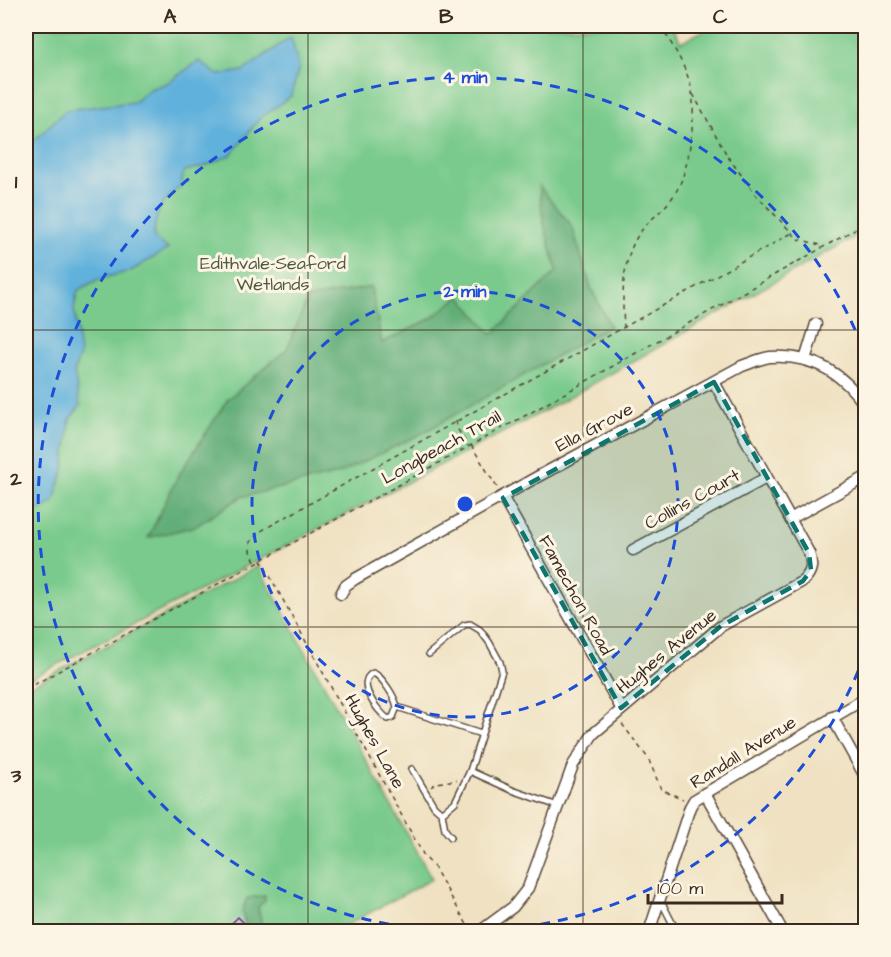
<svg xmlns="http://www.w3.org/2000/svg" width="891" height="957" font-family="'Architects Daughter',sans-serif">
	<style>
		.green { fill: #79ca8c; stroke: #5a7a55; stroke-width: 1.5 }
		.forest { fill: #62ae78; stroke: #4e6c4b; stroke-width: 1.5 }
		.water { fill: #61b1dc; stroke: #4e6e7d; stroke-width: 1.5 }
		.building { fill: #c4b5ed }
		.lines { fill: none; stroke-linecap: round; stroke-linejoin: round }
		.lane-casing { stroke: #564536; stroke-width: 8 }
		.street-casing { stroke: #564536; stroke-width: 13 }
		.path { stroke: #564536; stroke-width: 1.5; stroke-dasharray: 4.5 4.5; stroke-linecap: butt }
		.lane { stroke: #fff; stroke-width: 5 }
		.street { stroke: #fff; stroke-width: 10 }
		.marked { fill: #0f766e; fill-opacity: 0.2; stroke: #0f766e; stroke-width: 4.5; stroke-dasharray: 12 8; stroke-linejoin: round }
		.grid { fill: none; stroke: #3b2a1e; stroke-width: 1.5; stroke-opacity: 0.55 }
		.ring { fill: none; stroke: #1d4ed8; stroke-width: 3; stroke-dasharray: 10 8 }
		.labels { text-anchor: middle; stroke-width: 6; stroke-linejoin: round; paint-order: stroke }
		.park-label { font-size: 18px; fill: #4e5a3f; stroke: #fcf5e5 }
		.street-label { font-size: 18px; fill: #3b2a1e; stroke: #fcf5e5 }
		.centre { fill: #1d4ed8; stroke: #fcf5e5; stroke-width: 3 }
		.ring-label { font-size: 18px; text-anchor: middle; font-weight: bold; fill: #1d4ed8; stroke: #fcf5e5; stroke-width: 6; stroke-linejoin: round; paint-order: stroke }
		.neatline { fill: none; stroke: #3b2a1e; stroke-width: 2 }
		.grid-label { font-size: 20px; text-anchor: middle; font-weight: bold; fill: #3b2a1e }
	</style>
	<rect width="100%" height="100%" fill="#fcf5e5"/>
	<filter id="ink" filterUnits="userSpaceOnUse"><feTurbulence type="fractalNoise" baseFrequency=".0167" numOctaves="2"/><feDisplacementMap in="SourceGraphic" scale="12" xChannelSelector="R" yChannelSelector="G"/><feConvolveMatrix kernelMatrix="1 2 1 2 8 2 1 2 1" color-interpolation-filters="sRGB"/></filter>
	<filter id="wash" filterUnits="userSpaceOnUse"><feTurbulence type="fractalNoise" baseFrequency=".008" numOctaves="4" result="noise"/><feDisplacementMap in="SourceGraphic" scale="24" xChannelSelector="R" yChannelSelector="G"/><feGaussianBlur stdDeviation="1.35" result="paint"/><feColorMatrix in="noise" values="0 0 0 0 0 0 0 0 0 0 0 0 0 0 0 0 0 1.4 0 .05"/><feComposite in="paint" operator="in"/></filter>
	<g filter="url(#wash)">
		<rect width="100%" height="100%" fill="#efe1c1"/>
		<!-- green -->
		<g class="green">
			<path d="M26,26H672L681,42L713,26H865V231L548,409L26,681Z"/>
			<path d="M258,566L432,879L336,931L26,932V688Z"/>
		</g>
		<!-- forest -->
		<g class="forest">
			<path d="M539,186L572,226L591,288L610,326L419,435L338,474L241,497L196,526L148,538L178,476L228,399L287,349L308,298L371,287L382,343L430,319L460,296L492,334L557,271L544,224Z"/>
			<path d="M265,896V901L258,907L263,931L232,932L233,926L239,931L245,924L242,911L247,898Z"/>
		</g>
		<!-- water -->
		<path class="water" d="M291,37L299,67L291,96L260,118L231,155L203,167L184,171L181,186C162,200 154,213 154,238L168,249L131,271L99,279L78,290L74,308L80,355L74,371L80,406L70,419L64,469L53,503L26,517V148L66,110L134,102L150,89L167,83L199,61L218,75L243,71Z"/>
		<g id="blocks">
			<!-- building -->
			<path class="building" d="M238,917L245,924L239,931L231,924Z"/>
		</g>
	</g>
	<g filter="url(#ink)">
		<use href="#blocks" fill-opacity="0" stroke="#564536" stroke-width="1.5"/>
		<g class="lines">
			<defs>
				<g id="lane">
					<path d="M429,654L464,625L470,624L480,630L489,642L500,662L502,671L470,771L512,790L558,806"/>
					<path d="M397,707C395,697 382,676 373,673C355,682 377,711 388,719L393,717L397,707L481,734"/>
					<path d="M412,769L434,806L442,813L455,802L470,771"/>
					<path d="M442,813L445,830L451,837"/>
					<path d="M661,901L677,932"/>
				</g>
				<g id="street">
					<path d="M805,360L816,324"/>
					<path d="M503,498L621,708"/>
					<path d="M790,519L866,477"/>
					<path d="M633,550L766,478"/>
					<path d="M341,594L345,586L355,579L537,477L742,366C751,363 761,358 770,357C812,354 843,372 866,407"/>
					<path d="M832,717L866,778"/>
					<path d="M705,793L783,932"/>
					<path d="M479,932L513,907L528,888L573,765L593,734L721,626L803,581C812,572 813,565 809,553L714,382"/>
					<path d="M649,932L690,807L694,800L866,698"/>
				</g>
			</defs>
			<!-- lane casing -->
			<use href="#lane" class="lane-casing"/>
			<!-- street casing -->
			<use href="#street" class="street-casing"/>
			<!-- path -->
			<g class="path">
				<path d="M693,94L728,157L756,195L798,239L824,246"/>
				<path d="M624,328C622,297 621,258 641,231C652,217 669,206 677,190C689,170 696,115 692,92C688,69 672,45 661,26"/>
				<path d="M456,421L457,428L468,446"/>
				<path d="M471,445L498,489"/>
				<path d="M261,560L424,856L434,867L469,928"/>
				<path d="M255,561L250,551V542L261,531L792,233"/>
				<path d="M26,689L530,413L866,223"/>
				<path d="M622,724L648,758L661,789L683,799"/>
				<path d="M431,787L436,783L457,780"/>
			</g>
			<!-- lane -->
			<use href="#lane" class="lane"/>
			<!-- street -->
			<use href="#street" class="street"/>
		</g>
	</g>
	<!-- marked area -->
	<path class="marked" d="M714,382L809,553L811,570L803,581L721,626L621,708L503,498Z"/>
	<!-- grid -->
	<path class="grid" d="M308,26V932M583,26V932M26,330H866M26,627H866"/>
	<!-- distance rings -->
	<g class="ring">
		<circle cx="465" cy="504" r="213"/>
		<path d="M865 654A427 427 0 1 1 865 354"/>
	</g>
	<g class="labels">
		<!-- park labels -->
		<g class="park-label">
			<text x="273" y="269">Edithvale-Seaford<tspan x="273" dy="21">Wetlands</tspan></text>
		</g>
		<!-- street labels -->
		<g class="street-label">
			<text transform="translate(594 427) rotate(-28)" y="6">Ella Grove</text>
			<text transform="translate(441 447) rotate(-29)" y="6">Longbeach Trail</text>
			<text transform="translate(692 499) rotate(-29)" y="6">Collins Court</text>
			<text transform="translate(576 595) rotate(61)" y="6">Famechon Road</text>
			<text transform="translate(666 651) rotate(-39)" y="6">Hughes Avenue</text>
			<text transform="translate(375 741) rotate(61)" y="6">Hughes Lane</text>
			<text transform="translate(743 752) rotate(-32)" y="6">Randall Avenue</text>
		</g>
	</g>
	<circle cx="465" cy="504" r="9" class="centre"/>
	<g class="ring-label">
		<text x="465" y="83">4 min</text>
		<text x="465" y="297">2 min</text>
	</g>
	<!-- margin -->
	<rect width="891" height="957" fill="none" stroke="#fcf5e5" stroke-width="66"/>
	<!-- scale -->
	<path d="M648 894v9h134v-9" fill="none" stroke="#3b2a1e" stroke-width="3"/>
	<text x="657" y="894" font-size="18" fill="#3b2a1e" stroke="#fcf5e5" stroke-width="4.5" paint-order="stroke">100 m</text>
	<rect x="33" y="33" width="825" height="891" class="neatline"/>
	<g class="grid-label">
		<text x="170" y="23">A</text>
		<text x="446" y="23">B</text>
		<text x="720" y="23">C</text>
		<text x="16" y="188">1</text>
		<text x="16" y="485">2</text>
		<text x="16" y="782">3</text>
	</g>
</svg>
